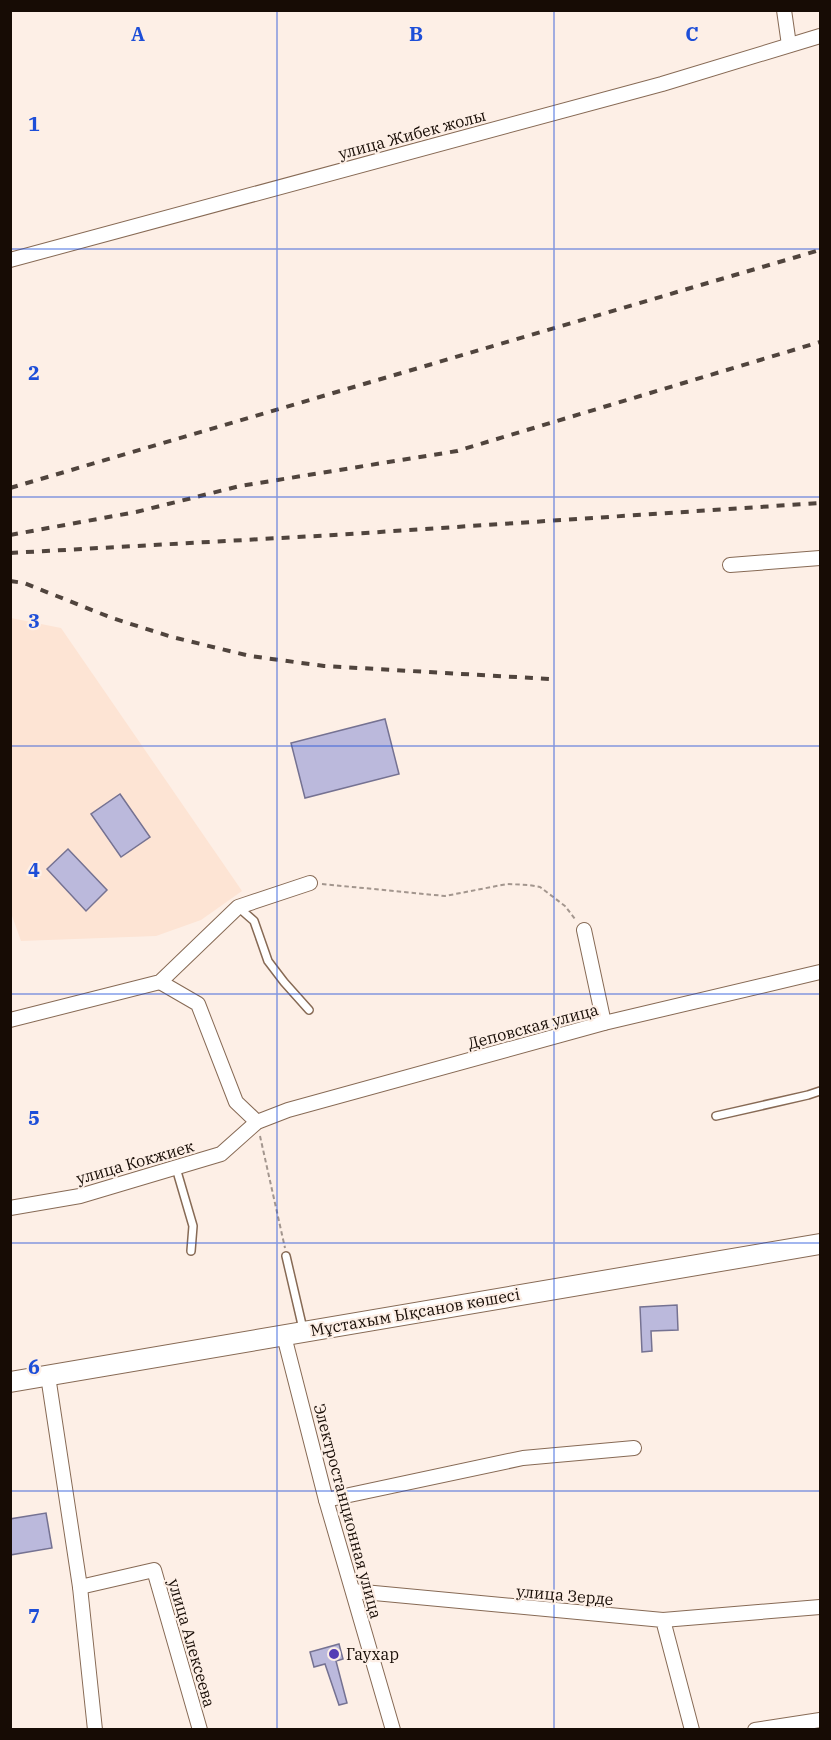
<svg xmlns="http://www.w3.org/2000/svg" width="831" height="1740" font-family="'IBM Plex Serif',serif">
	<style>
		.built { fill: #fde4d4 }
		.building { fill: #bbb9dc; stroke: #757292; stroke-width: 1.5 }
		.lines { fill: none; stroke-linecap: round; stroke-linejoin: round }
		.lane-casing { stroke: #876a55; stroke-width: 10 }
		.street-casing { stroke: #876a55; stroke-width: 16 }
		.secondary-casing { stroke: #876a55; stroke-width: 22 }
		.path { stroke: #a3968e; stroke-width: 2; stroke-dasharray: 4.5 3; stroke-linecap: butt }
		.lane { stroke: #fff; stroke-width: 7 }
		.street { stroke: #fff; stroke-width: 14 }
		.secondary { stroke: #fff; stroke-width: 20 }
		.rail { stroke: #50443d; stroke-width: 4; stroke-dasharray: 8 8; stroke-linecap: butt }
		.grid { fill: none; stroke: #1d4ed8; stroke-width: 1.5; stroke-opacity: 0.55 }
		.poi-dot { fill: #543eb5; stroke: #fdefe6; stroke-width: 2 }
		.labels { text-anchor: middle; stroke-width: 4.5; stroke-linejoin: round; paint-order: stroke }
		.street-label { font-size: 16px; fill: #170c05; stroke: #fdefe6 }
		.poi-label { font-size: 16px; fill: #170c05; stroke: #fdefe6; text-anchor: start }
		.grid-label { font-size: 20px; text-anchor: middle; font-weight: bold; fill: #1d4ed8; stroke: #fdefe6; stroke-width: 4.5; stroke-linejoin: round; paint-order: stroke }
	</style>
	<rect width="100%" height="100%" fill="#fdefe6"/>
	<!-- built -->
	<path class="built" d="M11,618L61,628L242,891L201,920L156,936L21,941L11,913Z"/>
	<!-- building -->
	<g class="building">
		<path d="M385,719L399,774L305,798L291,743Z"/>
		<path d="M120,794L150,837L121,857L91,814Z"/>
		<path d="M68,849L107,890L86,911L47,869Z"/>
		<path d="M677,1305L678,1330L651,1331L652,1351L642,1352L640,1307Z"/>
		<path d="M46,1513L52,1548L10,1555V1519Z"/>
		<path d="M339,1644L343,1659L336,1661L347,1703L339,1705L325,1664L314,1667L310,1652Z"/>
	</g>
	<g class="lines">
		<defs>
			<g id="lane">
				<path d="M238,907L254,921L268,961L284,982L309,1010"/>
				<path d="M716,1116L808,1095L820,1091"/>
				<path d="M176,1168L193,1226L191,1251"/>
				<path d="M286,1256L303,1329"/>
			</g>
			<g id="street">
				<path d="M784,10L789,45"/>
				<path d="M10,260L662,84L820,36"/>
				<path d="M730,565L820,558"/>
				<path d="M584,930L604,1023"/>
				<path d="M160,982L198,1004L236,1102L257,1122"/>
				<path d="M10,1020L160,982L238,907L310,883"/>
				<path d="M10,1208L80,1196L221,1154L257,1122L288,1110L604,1023L820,972"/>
				<path d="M284,1336L326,1500L393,1730"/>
				<path d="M48,1376L80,1587L95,1730"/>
				<path d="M326,1500L523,1458L634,1448"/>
				<path d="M80,1587L154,1570L200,1730"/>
				<path d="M353,1591L663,1620L692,1730"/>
				<path d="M663,1620L820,1607"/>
				<path d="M755,1730L820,1720"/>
			</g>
			<path id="secondary" d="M10,1382L820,1244"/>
		</defs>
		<!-- lane casing -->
		<use href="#lane" class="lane-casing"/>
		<!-- street casing -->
		<use href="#street" class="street-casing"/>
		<!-- secondary casing -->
		<use href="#secondary" class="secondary-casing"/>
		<!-- path -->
		<g class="path">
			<path d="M322,884L445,896L507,884L529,885L540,887L565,906L575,919"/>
			<path d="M260,1136L285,1248"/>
		</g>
		<!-- lane -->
		<use href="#lane" class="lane"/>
		<!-- street -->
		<use href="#street" class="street"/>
		<!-- secondary -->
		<use href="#secondary" class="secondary"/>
		<!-- rail -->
		<g class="rail">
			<path d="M10,488L820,250"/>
			<path d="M10,535L136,512L240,486L457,451L820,342"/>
			<path d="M10,553L334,535L820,503"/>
			<path d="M10,581L24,583L112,618L172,637L250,656L324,666L550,679"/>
		</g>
	</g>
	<!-- grid -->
	<path class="grid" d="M277,10V1730M554,10V1730M10,249H820M10,497H820M10,746H820M10,994H820M10,1243H820M10,1491H820"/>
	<!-- markers -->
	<circle class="poi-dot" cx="334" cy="1654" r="6"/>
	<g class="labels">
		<!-- street labels -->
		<g class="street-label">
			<text transform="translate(412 134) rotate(-15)" y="6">улица Жибек жолы</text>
			<text transform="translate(533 1026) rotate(-15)" y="6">Деповская улица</text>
			<text transform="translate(135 1162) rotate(-16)" y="6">улица Кокжиек</text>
			<text transform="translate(415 1312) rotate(-10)" y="6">Мұстахым Ықсанов көшесі</text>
			<text transform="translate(348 1511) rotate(75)" y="6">Электростанционная улица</text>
			<text transform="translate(565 1595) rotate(5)" y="6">улица Зерде</text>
			<text transform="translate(192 1643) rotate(74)" y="6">улица Алексеева</text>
		</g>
		<!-- poi labels -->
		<g class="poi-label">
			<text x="346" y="1660">Гаухар</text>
		</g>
	</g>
	<g class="grid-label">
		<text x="138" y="41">A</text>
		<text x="416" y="41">B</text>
		<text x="692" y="41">C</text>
		<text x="34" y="131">1</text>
		<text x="34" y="380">2</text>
		<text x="34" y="628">3</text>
		<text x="34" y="877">4</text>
		<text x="34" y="1125">5</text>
		<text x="34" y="1374">6</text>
		<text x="34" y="1623">7</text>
	</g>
	<!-- border -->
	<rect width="831" height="1740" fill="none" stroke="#170c05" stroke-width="24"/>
</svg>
